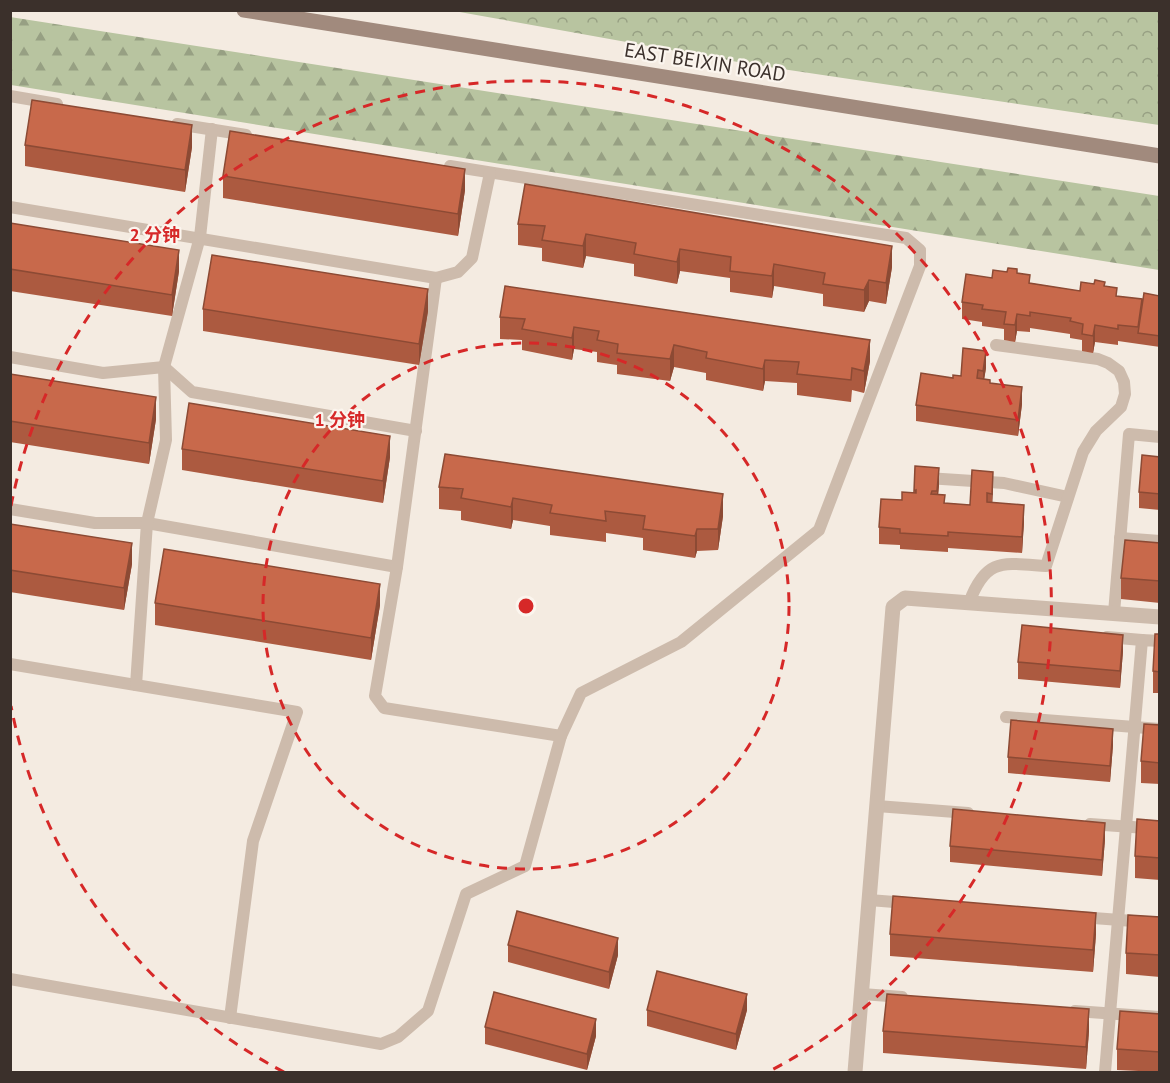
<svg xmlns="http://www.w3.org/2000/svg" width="1170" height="1083" font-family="'PT Sans','Noto Sans SC',sans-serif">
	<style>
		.forest { fill: url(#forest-firs) }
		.park { fill: url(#park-crowns) }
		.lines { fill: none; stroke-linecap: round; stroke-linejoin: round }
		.lane { stroke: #cdbbac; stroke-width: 12 }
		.street { stroke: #cdbbac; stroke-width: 15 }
		.secondary { stroke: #a18a7d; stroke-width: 15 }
		.wall { fill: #ac5a40 }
		.shaded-wall { fill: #8c4a34 }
		.building { fill: #c8694b; stroke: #8c4a34; stroke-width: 1.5 }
		.ring { fill: none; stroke: #d62828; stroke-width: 3; stroke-dasharray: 10 8 }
		.labels { text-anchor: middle; stroke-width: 4.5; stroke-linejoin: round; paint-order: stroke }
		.street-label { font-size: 20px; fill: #3b302b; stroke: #fbf5ee }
		.centre { fill: #d62828; stroke: #fbf5ee; stroke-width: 3 }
		.ring-label { font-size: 18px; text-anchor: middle; font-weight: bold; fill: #d62828; stroke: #fbf5ee; stroke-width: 4.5; stroke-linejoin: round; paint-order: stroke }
	</style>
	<defs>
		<pattern id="forest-firs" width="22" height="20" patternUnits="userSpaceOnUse" patternTransform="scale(1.5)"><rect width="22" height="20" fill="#b8c4a0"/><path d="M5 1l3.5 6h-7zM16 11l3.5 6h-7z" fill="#97a083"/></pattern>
		<pattern id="park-crowns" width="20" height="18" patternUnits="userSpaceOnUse" patternTransform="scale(1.5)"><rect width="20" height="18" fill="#b8c4a0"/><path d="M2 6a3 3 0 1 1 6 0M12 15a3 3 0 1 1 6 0" fill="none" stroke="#97a083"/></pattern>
	</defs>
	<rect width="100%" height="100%" fill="#f4ebe1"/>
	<!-- forest -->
	<path class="forest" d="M10,17L1159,196V270L11,85Z"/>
	<!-- park -->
	<path class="park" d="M454,11H1159V125L749,64Z"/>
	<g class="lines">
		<!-- lane -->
		<g class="lane">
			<path d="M10,96L57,104"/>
			<path d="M177,124L246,135"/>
			<path d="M450,166L906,238L920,250V266L819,530L681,642L581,693L561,736"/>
			<path d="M10,207L436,278L458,272L472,258L490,173"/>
			<path d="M10,357L103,373L164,367L192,392L416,431"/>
			<path d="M927,478L1004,483L1068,497"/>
			<path d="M10,509L95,523H147L397,567"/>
			<path d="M1120,538L1160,541"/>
			<path d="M969,603C986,557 1003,563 1046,566L1083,452L1096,431L1121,407L1125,394L1124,382L1119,371L1108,363L1098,359L996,345"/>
			<path d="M1114,613L1129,434L1160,437"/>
			<path d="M1107,637L1142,640"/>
			<path d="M10,664L297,712L253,841L230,1018"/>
			<path d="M136,685L147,523L166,440L164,367L200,237L212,129"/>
			<path d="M1006,717L1160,729"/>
			<path d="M877,806L968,813"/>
			<path d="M1090,824L1160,829"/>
			<path d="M869,900L907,903"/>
			<path d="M1080,917L1160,923"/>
			<path d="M10,979L381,1044L398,1037L428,1011L466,894L525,866L561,736L384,708L375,696L397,567L436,278"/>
			<path d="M862,994L902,997"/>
			<path d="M1075,1011L1160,1017"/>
			<path d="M1105,1072L1142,640L1160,641"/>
		</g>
		<!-- street -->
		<path class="street" d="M855,1072L893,607L905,598L1160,617"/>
		<!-- secondary -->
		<path class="secondary" d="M244,10L1160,156"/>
	</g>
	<!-- wall -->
	<g class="wall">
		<path d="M25,145L192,147L185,192L25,166Z"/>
		<path d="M223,176L465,190L458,236L223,198Z"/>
		<path d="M525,184L892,267L886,304L869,301L864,312L823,306V294L774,286L772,298L730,292V278L680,271L677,284L634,276V264L586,256L583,268L542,261V248L518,245V224Z"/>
		<path d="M10,223L179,271L172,316L10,291Z"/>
		<path d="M1017,273L1030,283L1080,291L1105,286L1117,296L1142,299L1160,296V347L1118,341V345L1095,342L1093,353L1082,351V340L1070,338V334L1030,328V332L1017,331L1015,342L1004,340V329L982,326V322L962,319V302L992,278Z"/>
		<path d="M505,286L870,361L864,393L852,390L851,402L797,395V383L765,381L763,391L706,380V373L674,367L670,381L617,374V365L597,362V352L574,349L572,360L522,350V340L500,339V317Z"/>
		<path d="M203,309L428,311L419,365L203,331Z"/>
		<path d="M986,368L984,379L1022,404L1018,436L916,421V405L953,378Z"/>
		<path d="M10,374L156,419L149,464L10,442Z"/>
		<path d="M182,449L390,457L383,503L182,470Z"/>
		<path d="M1160,457V510L1139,508V492Z"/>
		<path d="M915,466L939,485L938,495L945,503L970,505L993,488L992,503L1024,521L1022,553L948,548V552L900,549V545L879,544V527L902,500L914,493Z"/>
		<path d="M439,487L723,516L718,550L697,551L695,558L643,550V538L606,533V542L550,535V526L513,520L511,529L461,520V511L439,509Z"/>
		<path d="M10,524L132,564L124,610L10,592Z"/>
		<path d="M1160,543V603L1121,599V578Z"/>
		<path d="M155,603L380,605L371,660L155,625Z"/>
		<path d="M1160,634V693H1153V671Z"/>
		<path d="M1123,651L1120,688L1018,679V662Z"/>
		<path d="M1160,725V784L1141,783V761Z"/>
		<path d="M1113,745L1110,782L1008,773V757Z"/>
		<path d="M1160,821V880L1135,878V856Z"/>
		<path d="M1105,839L1102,876L950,862V846Z"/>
		<path d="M1160,917V977L1126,974V953Z"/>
		<path d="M890,934H1096L1093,972L890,956Z"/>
		<path d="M508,945L618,955L609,989L508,962Z"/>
		<path d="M647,1010H747L736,1050L647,1026Z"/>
		<path d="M1160,1014V1072L1117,1070V1049Z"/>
		<path d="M485,1027L596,1036L587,1070L485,1044Z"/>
		<path d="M883,1031H1089L1086,1069L883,1053Z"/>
	</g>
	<!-- shaded-wall -->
	<g class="shaded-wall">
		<path d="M192,125V147L185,192V170Z"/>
		<path d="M465,169V190L458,236V214Z"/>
		<path d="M586,234V256L583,268V246Z"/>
		<path d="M892,246V267L886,304V283Z"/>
		<path d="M680,249V271L677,284V262Z"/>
		<path d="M179,250V271L172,316V295Z"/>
		<path d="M774,264V286L772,298V276Z"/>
		<path d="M869,280V301L864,312V290Z"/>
		<path d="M428,289V311L419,365V344Z"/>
		<path d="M1017,314V331L1015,342V325Z"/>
		<path d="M1095,325V342L1093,353V336Z"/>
		<path d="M574,327V349L572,360V338Z"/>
		<path d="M870,340V361L864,393V371Z"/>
		<path d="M674,345V367L670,381V359Z"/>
		<path d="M986,351V368L983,387V371Z"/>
		<path d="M765,360V381L763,391V369Z"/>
		<path d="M1022,387V404L1018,436V420Z"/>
		<path d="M156,397V419L149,464V443Z"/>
		<path d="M390,436V457L383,503V481Z"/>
		<path d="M939,468V485L937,508V491Z"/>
		<path d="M993,472V488L992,510V494Z"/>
		<path d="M723,494V516L718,550V529Z"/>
		<path d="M513,498V520L511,529V507Z"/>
		<path d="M1024,505V521L1022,553V537Z"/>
		<path d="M697,529V551L695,558V536Z"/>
		<path d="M132,543V564L124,610V588Z"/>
		<path d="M380,584V605L371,660V638Z"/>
		<path d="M1123,635V651L1120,688V671Z"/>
		<path d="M1113,729V745L1110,782V766Z"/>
		<path d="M1105,823V839L1102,876V860Z"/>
		<path d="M1096,913V934L1093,972V950Z"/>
		<path d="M618,938V955L609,989V972Z"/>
		<path d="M747,994V1010L736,1050V1034Z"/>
		<path d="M1089,1009V1031L1086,1069V1047Z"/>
		<path d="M596,1019V1036L587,1070V1054Z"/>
	</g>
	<!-- building -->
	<g class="building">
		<path d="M32,100L192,125L185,170L25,145Z"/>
		<path d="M230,131L465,169L458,214L223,176Z"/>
		<path d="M525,184L892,246L886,283L869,280L864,290L823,284L825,273L774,264L772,276L730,271L731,257L680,249L677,262L634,254L636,243L586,234L583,246L542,240L545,226L518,224Z"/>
		<path d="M10,223L179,250L172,295L10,269Z"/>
		<path d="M212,255L428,289L419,344L203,309Z"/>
		<path d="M1008,268L1017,269V273L1030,275L1029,283L1080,291L1081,282L1094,284L1095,280L1105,282L1104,286L1117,288L1116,296L1142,299L1138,327L1118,325V329L1095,325L1093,336L1082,334L1083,324L1070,321L1071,318L1030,312V316L1017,314L1015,325L1004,324L1006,312L982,309L983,305L962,302L966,274L992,278L993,270L1007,272Z"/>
		<path d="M505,286L870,340L864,371L852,368L851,380L797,374L799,362L765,360L763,369L706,358L707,352L674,345L670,359L617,353L618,344L597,340L599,331L574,327L572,338L522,329L525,319L500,317Z"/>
		<path d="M1144,293L1160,296V336L1138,333Z"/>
		<path d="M963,348L986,351L983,371L978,370L977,378L990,380V383L1022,387L1018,420L916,405L921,373L953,378V375L961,376Z"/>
		<path d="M10,374L156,397L149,443L10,421Z"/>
		<path d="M189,403L390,436L383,481L182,449Z"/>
		<path d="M445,454L723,494L718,529H697L695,536L643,529L645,516L605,511L606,521L550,513L552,505L513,498L511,507L461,498L463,489L439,487Z"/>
		<path d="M1142,455L1160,457V494L1139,492Z"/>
		<path d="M915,466L939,468L937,491H932L931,494L945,495L944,503L970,505L972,470L993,472L992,494L987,493V502L1024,505L1022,537L948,532V536L900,533V529L879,527L881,499L902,500V492L916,493V490L914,491Z"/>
		<path d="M10,524L132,543L124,588L10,570Z"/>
		<path d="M1125,540L1160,543V581L1121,578Z"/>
		<path d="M164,549L380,584L371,638L155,603Z"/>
		<path d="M1022,625L1123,635L1120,671L1018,662Z"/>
		<path d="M1155,634H1160V672L1153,671Z"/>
		<path d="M1011,720L1113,729L1110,766L1008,757Z"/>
		<path d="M1144,724L1160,725V763L1141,761Z"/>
		<path d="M953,809L1105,823L1102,860L950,846Z"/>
		<path d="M1137,819L1160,821V858L1135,856Z"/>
		<path d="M893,896L1096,913L1093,950L890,934Z"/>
		<path d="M517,911L618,938L609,972L508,945Z"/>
		<path d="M1128,915L1160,917V955L1126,953Z"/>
		<path d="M657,971L747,994L736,1034L647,1010Z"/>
		<path d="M494,992L596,1019L587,1054L485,1027Z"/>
		<path d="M887,994L1089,1009L1086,1047L883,1031Z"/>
		<path d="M1120,1011L1160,1014V1052L1117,1049Z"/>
	</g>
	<!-- distance rings -->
	<g class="ring">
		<circle cx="526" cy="606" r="263"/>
		<path d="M284 1072A525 525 0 0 1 11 706M11 506A525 525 0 1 1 768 1072"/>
	</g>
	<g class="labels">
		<!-- street labels -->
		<g class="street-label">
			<text transform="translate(705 62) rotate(9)" y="7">EAST BEIXIN ROAD</text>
		</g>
	</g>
	<circle cx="526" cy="606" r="9" class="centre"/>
	<g class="ring-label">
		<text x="155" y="241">2 分钟</text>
		<text x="340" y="426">1 分钟</text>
	</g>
	<!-- border -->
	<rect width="1170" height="1083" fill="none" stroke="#3b302b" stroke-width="24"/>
</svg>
